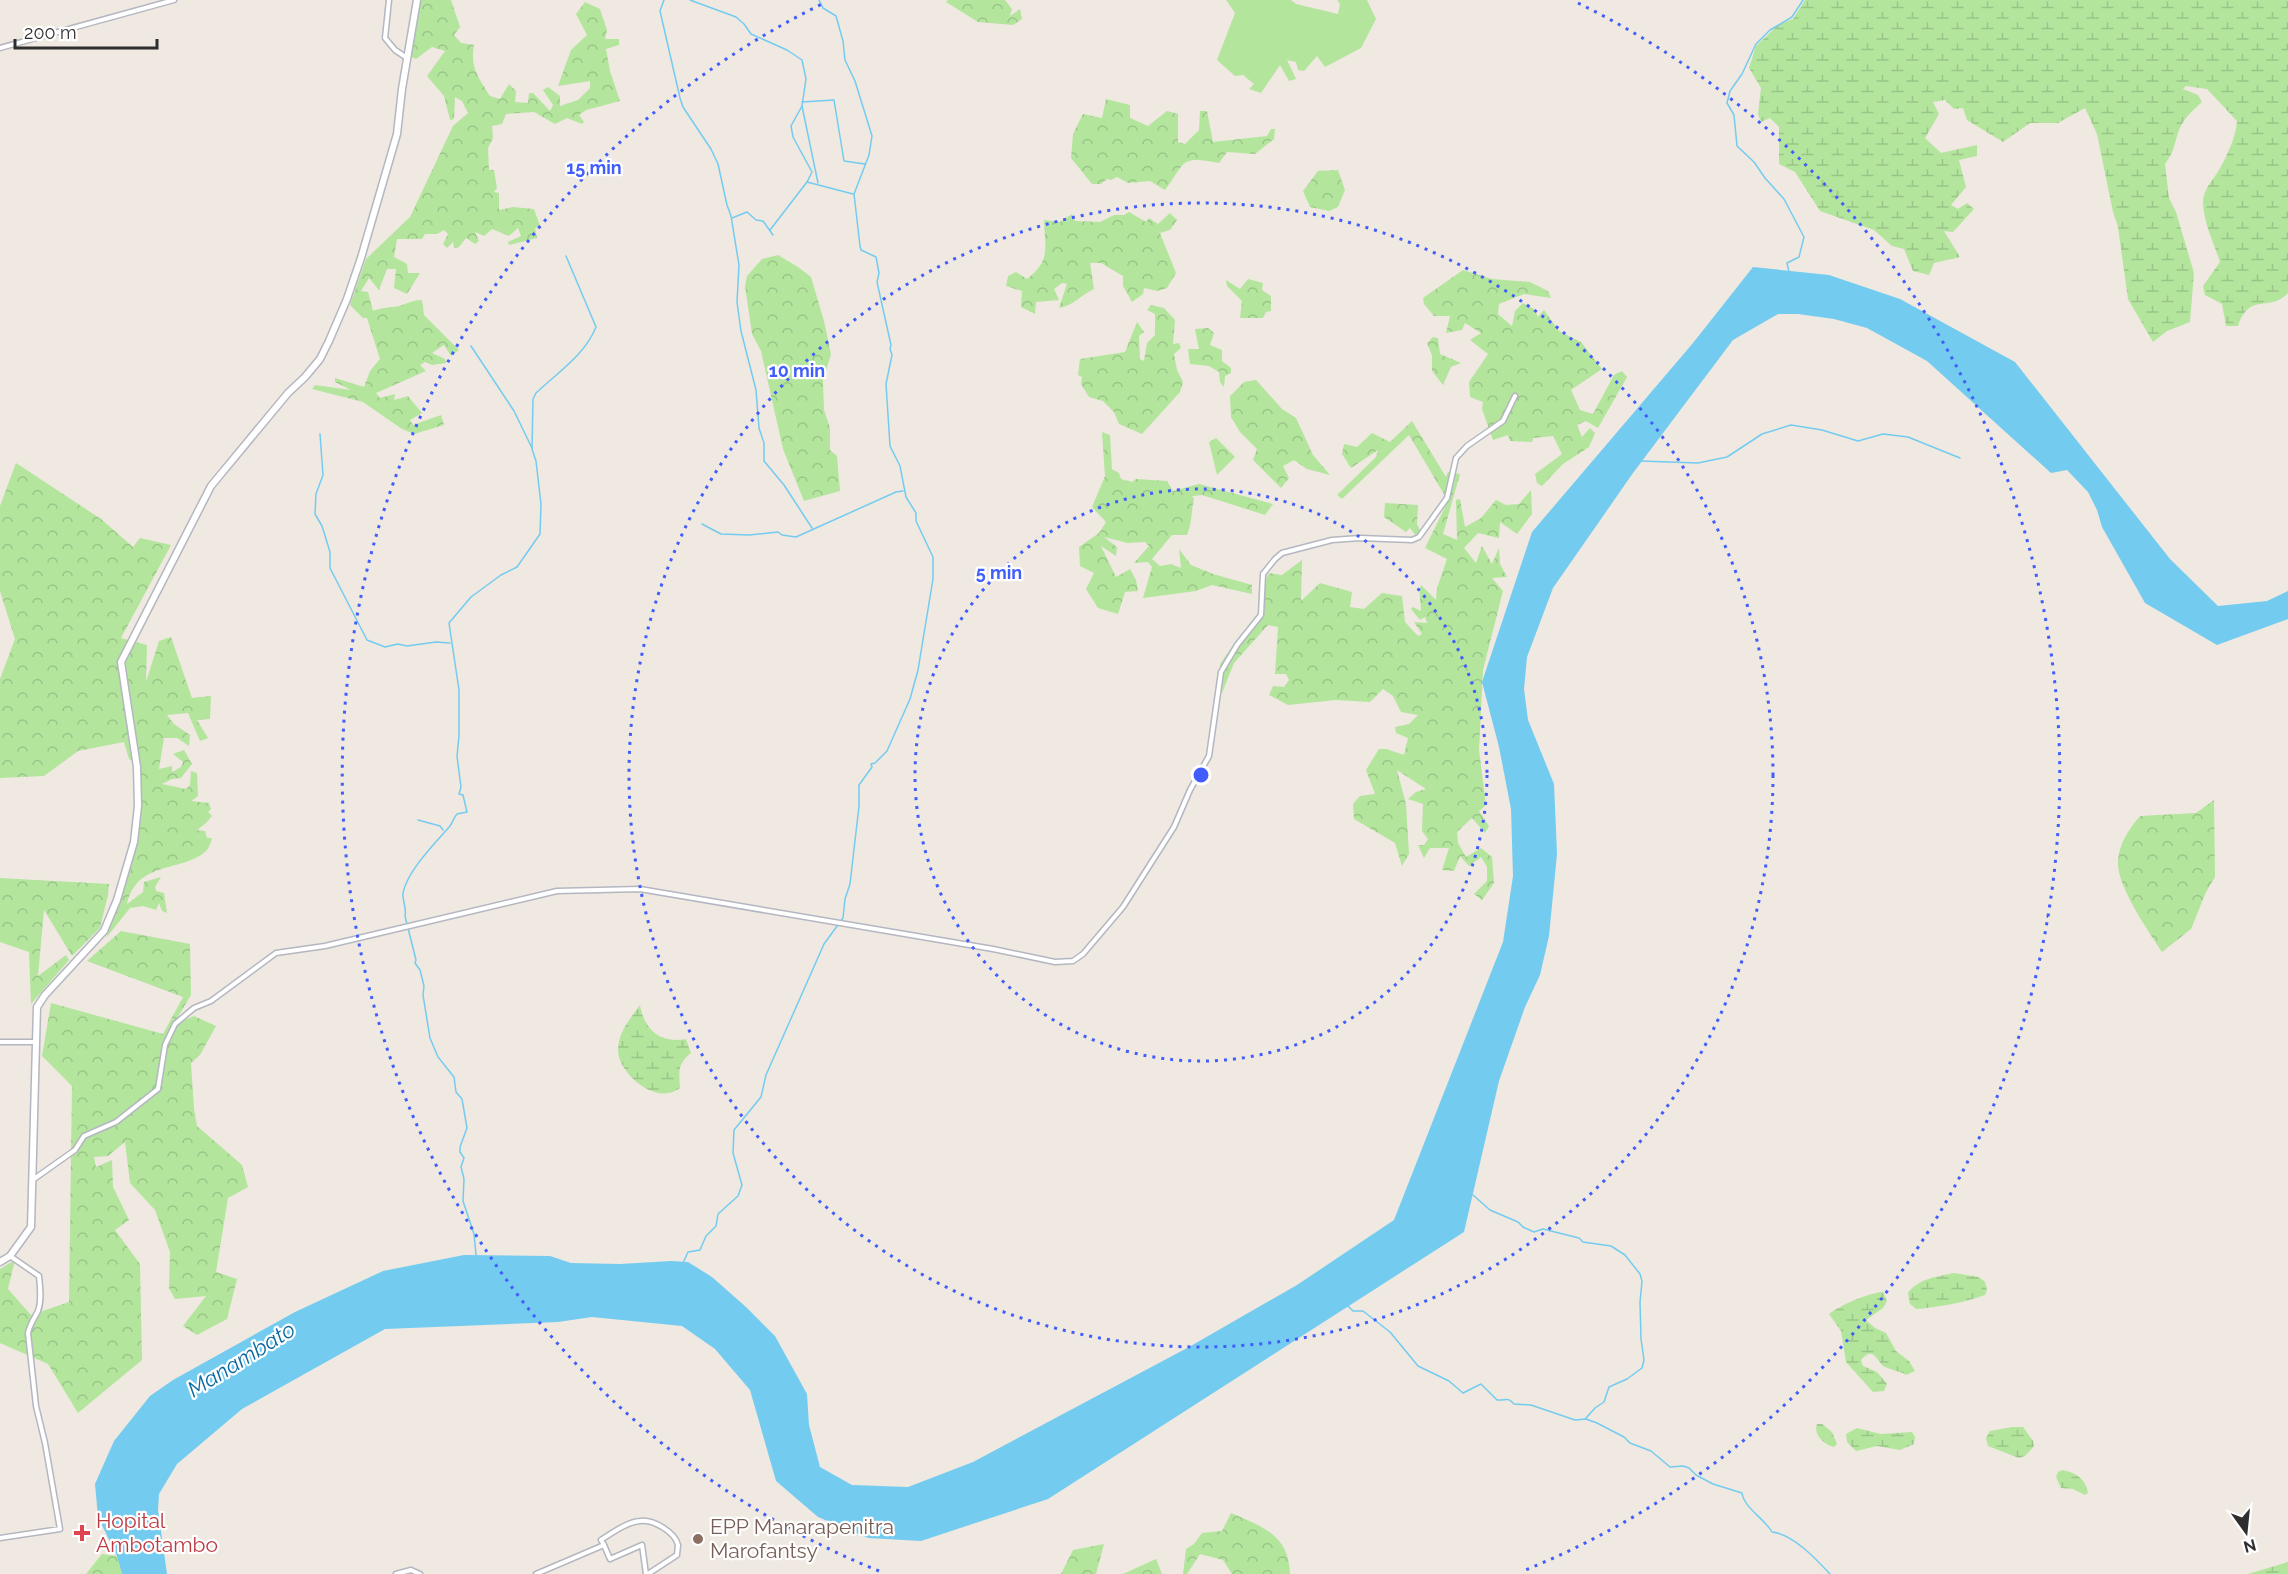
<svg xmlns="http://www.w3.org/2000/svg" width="2288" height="1574" font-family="Raleway,sans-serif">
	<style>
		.grass { fill: #b3e59d }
		.forest { fill: url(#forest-crowns) }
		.wetland { fill: url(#wetland-marsh) }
		.water { fill: #74cbf0 }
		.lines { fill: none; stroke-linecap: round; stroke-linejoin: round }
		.stream { stroke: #74cbf0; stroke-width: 1.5 }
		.minor-casing { stroke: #b4b6c1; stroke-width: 7 }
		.secondary-casing { stroke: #b4b6c1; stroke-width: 9 }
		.minor { stroke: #fff; stroke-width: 4 }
		.secondary { stroke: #fff; stroke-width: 6 }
		.ring { fill: none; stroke: #415dfc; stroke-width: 3; stroke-dasharray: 3 6 }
		.health-dot { fill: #e0444e; stroke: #fff; stroke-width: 2 }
		.education-dot { fill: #8d6e63; stroke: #fff; stroke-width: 2 }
		.labels { text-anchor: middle; stroke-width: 4.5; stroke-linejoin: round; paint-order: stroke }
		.health-label { font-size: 21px; fill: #be3a42; stroke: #fff; text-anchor: start }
		.education-label { font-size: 21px; fill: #785e54; stroke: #fff; text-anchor: start }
		.water-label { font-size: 22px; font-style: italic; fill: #0c6aa3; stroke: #fff }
		.centre { fill: #415dfc; stroke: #fff; stroke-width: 3 }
		.ring-label { font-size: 18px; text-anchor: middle; font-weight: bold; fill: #415dfc; stroke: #fff; stroke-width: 4.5; stroke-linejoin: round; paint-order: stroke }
	</style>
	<defs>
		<pattern id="forest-crowns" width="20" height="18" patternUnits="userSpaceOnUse" patternTransform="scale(1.5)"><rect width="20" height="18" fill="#b3e59d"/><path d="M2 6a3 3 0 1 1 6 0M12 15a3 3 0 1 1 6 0" fill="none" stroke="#9ac588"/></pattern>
		<pattern id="wetland-marsh" width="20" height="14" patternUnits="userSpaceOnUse" patternTransform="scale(1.5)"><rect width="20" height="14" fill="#b3e59d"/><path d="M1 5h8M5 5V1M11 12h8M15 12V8" fill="none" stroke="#9ac588"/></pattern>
	</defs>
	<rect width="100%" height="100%" fill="#efe9e1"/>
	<!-- grass -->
	<path class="grass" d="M1226,0H1291L1296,4L1338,14L1340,4L1337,0H1367L1376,19L1361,48L1325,67L1317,56L1304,71L1298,70L1296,62L1287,60L1296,79L1289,81L1280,65L1261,93L1249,89L1254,84L1243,75L1235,76L1217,60L1235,13Z"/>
	<!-- forest -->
	<g class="forest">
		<path d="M419,0H451L460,27L454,35L461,43L474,45C470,67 478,77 490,96L500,99L509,84L516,91L515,102L528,103L529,93H533L550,111L553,105L543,90L548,87L560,96V106L578,100L590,88V81L558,86L571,50L587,35L576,14L585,2L600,9L607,30L605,39H619V45L606,49L610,71L620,101L586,110L579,115L584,122L582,124L567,118L555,124L534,112L506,114L502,124L492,126L493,138L488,148L489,170H494L497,188L494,192L499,193V210L513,207L534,209L540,226L535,228L537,238L509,245L508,242L521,236L518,228L509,236L492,229L484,236L475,232L479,241L475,244L466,238L459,247L454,248L453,242L447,248L443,244L448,234L444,230L437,234H425L422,239H397L394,257L407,264L408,273H420L407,294L394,288L396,269H387L379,290L369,278L361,291L368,292L373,311C381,308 384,308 392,307C402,307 410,300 422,300L424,315L459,350L451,356L444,345L432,353L445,359L446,363L432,365L425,362L420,365L426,371L376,393L380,398L395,394L394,400L408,396L422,413L410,420L413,425L441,415L444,425L414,434L402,429L363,402L312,389L315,385L351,390L335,382V378L364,387L370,371L380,359L367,318H363L350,305L366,259L410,217L453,126L468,113L462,101L455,97L454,119L450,120L444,96L427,76L445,51L432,47L416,59L409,56Z"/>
		<path d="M948,0H1005L1012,9L1010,16L1020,9L1022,19L1013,25L978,22L946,2Z"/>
		<path d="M1106,99L1130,105V118L1148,126L1167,111L1178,114V142L1185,144L1199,130L1200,111H1207L1213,142L1267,136L1271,129H1275L1274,139L1255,154L1227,152L1219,163C1180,156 1187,160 1165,190L1150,181L1128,183L1117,177L1111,180L1107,179L1101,184H1092L1071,158L1073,134L1083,114L1102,118Z"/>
		<path d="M1338,170L1345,190L1338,207L1329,211L1310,207L1303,191L1318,171Z"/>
		<path d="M1129,212L1146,222L1149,218L1158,224L1170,213L1177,220L1170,230L1160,233L1176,273L1167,288L1157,291L1144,288L1143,294L1132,302L1123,286V276L1101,263H1090L1094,289C1081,295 1073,306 1059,308L1067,284L1062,283L1054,289L1059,300L1036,302L1035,314L1021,307L1022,291L1006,286L1008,276L1016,272L1027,279C1051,260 1045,249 1044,220L1060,222L1072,214L1075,221L1100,222L1114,215H1124Z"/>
		<path d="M778,255L798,267L811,277L824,321L831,354L823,381L824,410L830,428V450L837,456L840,491L804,501L783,449L761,351L752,334L745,286L747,276L762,259Z"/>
		<path d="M1463,270L1492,279L1530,282L1548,291L1551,298L1524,294L1499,304L1498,314L1512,326L1515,311L1523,303L1534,309L1538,317L1544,310L1559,331L1581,342L1602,369L1571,390L1580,410L1593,414L1614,375L1622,371L1627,377L1598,428L1586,421L1577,425L1582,437L1590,428L1595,433L1589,447L1563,464L1542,486L1537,483L1535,474L1562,454L1553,436L1533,438L1532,442L1510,441L1508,435L1493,440L1482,409L1483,402L1470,397L1469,382L1488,354L1470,340L1481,333L1465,323L1462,330L1446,333L1450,316H1434L1424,304L1423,298Z"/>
		<path d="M1248,279L1263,283L1262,290L1271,296V311L1266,312L1263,318H1240L1242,301L1227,286L1226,280L1240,289Z"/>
		<path d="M1151,305L1164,308L1175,320L1173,344L1179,343L1181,348L1174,354L1177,370L1183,382L1180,392L1142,434L1119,424L1114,412L1103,401L1089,397L1081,384L1082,377L1078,375L1080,359L1125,352L1137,322L1144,332L1139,336L1140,359L1144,361L1147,343L1155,335V314L1147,310Z"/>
		<path d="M1208,328L1214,333L1210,345L1222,350V361L1231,368V373L1225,376L1224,387L1220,382L1219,372L1209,366L1190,364L1188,349H1199L1195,329Z"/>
		<path d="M1433,337L1438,338L1440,354L1461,363L1451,367L1443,385L1432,371V355L1427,343Z"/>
		<path d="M1256,380L1282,409L1296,418L1313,455L1330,475L1307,469L1294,460L1283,466L1289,478L1281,488L1253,460L1257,449L1240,432L1231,417L1230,396L1244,382Z"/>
		<path d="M1412,421L1446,477L1448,472L1460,474L1443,534L1457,540L1456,500L1460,499L1465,527L1481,518L1496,500L1506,505L1519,504L1531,490L1532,514L1517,534L1500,522L1499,538L1478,533L1464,548L1476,563L1482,546L1492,564L1499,548L1500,564L1507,577L1492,578L1503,591L1483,670L1479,750L1486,805L1479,811L1489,826L1485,833L1472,818L1457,832L1458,843L1466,857L1481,848L1492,857L1494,883L1482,900L1474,894L1487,881V867L1481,857L1469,866L1460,856L1454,871L1442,870L1449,848H1430L1424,858L1418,845H1424L1428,839L1422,831L1423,804L1408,799L1416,792L1426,789L1397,770L1406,804L1409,854L1402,866L1395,843L1354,819L1353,804L1360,796L1375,794L1366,770L1379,749H1386L1404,755L1408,738L1396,733L1395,727L1409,724L1418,715L1401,712L1393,696L1383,689L1370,702L1336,700L1288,705L1269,695L1273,686L1284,687L1289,680L1286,674H1275L1278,627L1268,625L1234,663L1222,693L1220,664L1236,641L1264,616L1265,580L1269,573L1282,575L1302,560L1301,601L1320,583L1352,592L1350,607L1364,609L1382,593L1402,596L1405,622L1418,636L1422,634L1414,622L1427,623L1425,617L1420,620L1411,609L1413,607L1421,611C1421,602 1418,592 1421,585L1436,600L1437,588L1447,559L1425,548L1448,501L1409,435L1342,499L1337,495L1376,457L1378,450L1351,468L1342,454L1344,444L1357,447L1372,433L1390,442Z"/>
		<path d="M1102,432L1110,435L1112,469L1119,473L1121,479L1132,482L1136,479L1167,481L1173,491L1199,484L1273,504L1265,515L1202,495L1192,496L1194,499C1191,512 1192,523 1187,535H1172L1152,559L1160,566L1171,564L1181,568L1179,549L1191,565L1213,574L1252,585V594L1212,585L1196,591L1143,598L1152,567L1148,562L1134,563L1149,546L1145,542L1128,543L1104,537L1117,547L1116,556L1101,546L1116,577L1130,569L1136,580L1138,591L1125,592L1118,614L1098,608L1086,589L1094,573L1080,566L1079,547L1099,533L1106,522L1092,507L1105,476Z"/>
		<path d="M1216,438L1235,457L1217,475L1209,442Z"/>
		<path d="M16,463L101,519L133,547L140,538L171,545L121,638L147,645L146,682L159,641L171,637L192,698L211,696L210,719L197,720L208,738L200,741L188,713L167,715L174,724L190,735L189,746L177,738H164L159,769L172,766V772L181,767L183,762L173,754L184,750L192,764L181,778L172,779L162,784L186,789L190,785L191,771L197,773L198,796L191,801L209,803L211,809L208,812L212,816L206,823L197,830L205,831L207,838H212C211,842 209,848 206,851C181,873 137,860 127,904L143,892L144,882L161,877L155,887L156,891L164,893L167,913L162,911L159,903L156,910L143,906L130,908L106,938C128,878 145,831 140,766L129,759L124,742L78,751L44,776L0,778V679L15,639L0,591V506Z"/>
		<path d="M1385,503L1418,505L1417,524L1421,532L1416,536L1410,528L1406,532L1384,517Z"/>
		<path d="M2214,800L2215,877L2206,892L2191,929L2162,952C2149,932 2116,885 2118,861C2119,843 2129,829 2140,816L2196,813Z"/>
		<path d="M0,878L109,884L108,895L100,928L72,956L44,910L38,976L66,955L69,960L31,1004L29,952L0,942Z"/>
		<path d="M121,931L190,944L191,995L173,1025L194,1016L216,1026L200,1055L191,1063L194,1109L197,1126L242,1165L248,1187L228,1198L216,1272L237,1279L227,1319L197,1335L183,1326L206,1296L175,1299L169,1288L170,1252L155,1210L130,1183L125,1142L108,1156L94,1157L96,1167L112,1160L113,1187L129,1220L115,1230L140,1264L142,1360L78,1413L48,1364L0,1343V1269L15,1260L8,1289L31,1315L69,1302L72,1086L42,1056L51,1003L163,1034L183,997L87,961Z"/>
		<path d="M1231,1513C1263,1527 1289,1535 1290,1574H1232L1223,1560L1200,1554L1187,1574H1183L1186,1549L1194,1544L1202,1533L1222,1531Z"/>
		<path d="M1104,1544L1096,1574H1061L1073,1550Z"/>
		<path d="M102,1554L117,1556L122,1574H86Z"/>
		<path d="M1156,1559L1162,1574H1123Z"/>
	</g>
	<!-- wetland -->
	<g class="wetland">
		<path d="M1805,0H2288V293C2269,313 2250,291 2238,326H2226L2222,304L2205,295L2203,286L2220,262C2214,243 2204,224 2203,203C2203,189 2213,180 2219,170C2227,156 2236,137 2237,121L2207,89L2186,86L2183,89L2198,95L2202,102C2192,111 2182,120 2178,133C2173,148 2175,150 2165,164L2169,198L2176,212L2194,273L2190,322L2167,331L2153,342L2128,299L2118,227L2113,212L2097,134L2085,108L2058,123H2030L2003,142L1967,120L1963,108L1954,109L1945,100L1933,102L1939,114L1925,138L1941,153L1977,145V156L1959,160L1966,187L1951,205L1958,209L1967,203L1974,209L1953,232L1944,231L1960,257L1934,263L1929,275L1913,271L1904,249L1892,246L1874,230L1820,211L1795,172L1779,164V127L1770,118L1761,122L1758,114L1761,88L1749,68L1756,46L1778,25L1793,19Z"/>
		<path d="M640,1005C644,1030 661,1044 686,1039L691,1053C677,1064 679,1072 680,1088C677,1090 672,1093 668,1093C647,1097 619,1071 618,1051C618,1032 630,1019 640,1005Z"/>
		<path d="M1954,1273L1979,1277L1985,1282L1987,1290L1985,1295C1963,1303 1939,1307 1916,1309L1910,1304L1908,1293C1917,1279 1939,1276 1954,1273Z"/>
		<path d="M1883,1292L1887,1301L1883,1308L1866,1320L1875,1328L1886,1333L1896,1351L1909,1361L1915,1371L1906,1375C1900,1371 1887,1369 1883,1366C1876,1359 1873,1346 1861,1360L1863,1366L1877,1372L1887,1384L1884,1391L1873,1392L1846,1362L1841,1331L1829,1314C1841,1305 1868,1293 1883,1292Z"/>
		<path d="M1817,1424H1822L1832,1432L1837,1444L1834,1447C1824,1445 1813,1434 1817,1424Z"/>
		<path d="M2012,1427H2023L2033,1441L2034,1446L2025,1456L2019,1458L1988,1446L1986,1438L1990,1431Z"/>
		<path d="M1857,1428L1881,1434L1912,1432L1915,1437L1914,1444L1900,1450L1877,1446L1856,1451L1847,1442L1846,1434Z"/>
		<path d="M2062,1470C2075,1472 2086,1479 2088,1493L2085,1495L2073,1489L2061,1488L2056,1477L2058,1472Z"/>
		<path d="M2288,1562V1574H2248Z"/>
	</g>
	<!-- water -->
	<path class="water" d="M1753,267L1829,275L1900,299L2015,362L2170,559L2218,606L2267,601L2288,591V619L2217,645L2145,603L2102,527L2097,510L2088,492L2067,470L2051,473L1927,361L1867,328L1834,319L1798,314H1778L1733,340L1633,473L1553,588L1527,657L1524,689L1528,720L1554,784L1557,854L1549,936L1540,975L1525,1007L1499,1081L1464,1232L1048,1499L921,1541L868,1538L818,1517L776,1481L750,1390L715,1349L682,1326L592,1317L558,1322L385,1329L242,1409L177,1464L159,1494L158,1510L167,1574H122L117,1556L98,1517L95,1484L114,1441L150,1396L173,1380L295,1312L383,1271L464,1255L550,1256L571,1263L620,1264L671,1261L688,1262L712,1277L746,1307L775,1336L807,1394L809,1425L820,1467L852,1485L908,1487L973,1462L1189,1347L1297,1285L1394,1220L1503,942L1513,876L1511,809L1499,747L1482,682L1532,532L1693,343Z"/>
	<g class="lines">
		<!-- stream -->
		<g class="stream">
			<path d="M664,0L660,11L680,98L683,107L711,149L718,164L727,205L731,216L739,265L737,302L741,331L756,390L759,428L764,443V461L784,485L812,528"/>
			<path d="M690,0L736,17L744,24L751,34L787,50L802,60L806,79L802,106L791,126L793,137L812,172L807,182L853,194"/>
			<path d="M802,102L834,100L844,161L865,164"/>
			<path d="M802,106L818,183"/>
			<path d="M732,218L747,212L756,220L763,221L773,235"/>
			<path d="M770,230L807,182"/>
			<path d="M1789,272L1787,263L1799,257L1804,237L1784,199L1765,178L1754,162L1737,146L1734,115L1727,103L1730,91L1742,74L1756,44L1770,30L1792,17L1803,0"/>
			<path d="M471,346L514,411L532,448"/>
			<path d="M320,434L323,475L316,494L315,514L322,526L330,552V568L367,640L385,647L398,644L407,646L436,642L450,643"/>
			<path d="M1641,461L1698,463L1727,457L1762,434L1791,425L1822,430L1858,441L1883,434L1908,437L1960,458"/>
			<path d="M702,524L721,534L749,535L778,532L782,535L796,537L896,492L903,491"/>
			<path d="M418,820L440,826L443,830"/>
			<path d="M1473,1195L1490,1210L1518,1222L1523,1227L1534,1232L1543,1229L1579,1238L1583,1242L1611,1246L1625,1255L1640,1274L1642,1281L1640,1302L1641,1339L1644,1360L1642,1368L1627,1379L1609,1387L1604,1402L1595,1408L1586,1418"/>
			<path d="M476,1255L474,1234L463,1201L464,1179L461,1167L464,1158L460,1152V1147L467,1128L462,1099L456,1092L454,1077L438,1057L430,1038L423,995L424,986L420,970L415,963L416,960L405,916C407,908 402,900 403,893C407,871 436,842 450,826C453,822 454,817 457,814L467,812L463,795L459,794L461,787L457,756L459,736V690L449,623L471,597L501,575L517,567L540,534L541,504L536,461L532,449L533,399L536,393C557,373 585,355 596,327L566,256"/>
			<path d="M683,1263L688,1252L700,1250L706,1236L716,1226L718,1214L738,1196L742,1185L733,1153L734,1130L761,1097L766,1075L824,944L843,918L845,899L850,884L859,806V785L872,767L871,764L875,763L887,751L910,699L918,670L933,579V557L916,521V513L906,497L900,466L890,446L886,384L892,355L890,349L891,345L877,282L879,273L876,257L861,250L860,246L854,194L869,155L872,136L855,81L845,60L843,41L836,16L823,8L819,0"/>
			<path d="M1348,1306L1353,1311H1363L1390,1332L1418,1366L1449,1381L1463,1393L1481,1384L1497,1400C1506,1401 1507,1396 1514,1404L1531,1405L1575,1420L1586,1419L1597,1423L1624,1437L1630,1443L1651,1451L1670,1467L1683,1466L1689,1468L1696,1475L1713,1484L1742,1493C1744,1508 1765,1519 1772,1532C1793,1534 1816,1559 1830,1574"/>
		</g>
		<defs>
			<g id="minor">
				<path d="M389,0L385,38L395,50L407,58"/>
				<path d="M0,48L174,0"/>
				<path d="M0,1042H34"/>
				<path d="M34,1179L75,1150L84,1136L116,1122L158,1089L165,1045L175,1024L194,1008L211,1001L276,953L325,946L557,891L640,889L993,949L1055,962L1073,961L1083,954L1123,907L1174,827L1190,790L1209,756L1221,672L1237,645L1261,615L1263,574L1275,559L1282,553L1332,540L1360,538L1412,540L1419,537L1447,498L1456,458L1467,446L1503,421L1515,396"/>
				<path d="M0,1538L60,1529L45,1443L36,1406L28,1333C30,1324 34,1319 38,1311C42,1300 40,1287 39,1276L10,1256"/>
				<path d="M604,1545L601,1540C612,1533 627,1522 640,1521C653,1519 675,1532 678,1545C678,1547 677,1553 677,1555L648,1574"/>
				<path d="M396,1574L411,1570L420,1574"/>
				<path d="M536,1574L604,1545L610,1559L642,1545L646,1574"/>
			</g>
			<path id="secondary" d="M0,1262L10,1256L31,1227L37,1007L45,995L104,931L117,900L134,842L138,806L137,767L121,662L211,486L288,393L305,377L320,359L329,341L347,299L361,258L397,134L402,89L417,0"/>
		</defs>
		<!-- minor casing -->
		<use href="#minor" class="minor-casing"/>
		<!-- secondary casing -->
		<use href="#secondary" class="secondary-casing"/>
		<!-- minor -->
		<use href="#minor" class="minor"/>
		<!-- secondary -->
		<use href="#secondary" class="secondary"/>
	</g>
	<!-- distance rings -->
	<g class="ring">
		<circle cx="1201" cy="775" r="286"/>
		<circle cx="1201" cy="775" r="572"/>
		<path d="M879 1571A859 859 0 0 1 824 3M1578 3A859 859 0 0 1 1523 1571"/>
	</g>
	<!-- markers -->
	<path class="health-dot" d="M79 1524h6v6h6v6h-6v6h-6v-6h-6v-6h6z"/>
	<circle class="education-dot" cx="698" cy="1539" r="6"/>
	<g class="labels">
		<!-- health labels -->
		<g class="health-label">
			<text x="96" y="1528">Hopital<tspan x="96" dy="24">Ambotambo</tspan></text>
		</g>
		<!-- education labels -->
		<g class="education-label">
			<text x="710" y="1534">EPP Manarapenitra<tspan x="710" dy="24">Marofantsy</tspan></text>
		</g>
		<!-- water labels -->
		<g class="water-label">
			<text transform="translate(241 1359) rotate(-32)" y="8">Manambato</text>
		</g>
	</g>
	<circle cx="1201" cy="775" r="9" class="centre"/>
	<g class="ring-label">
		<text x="594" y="174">15 min</text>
		<text x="797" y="377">10 min</text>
		<text x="999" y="579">5 min</text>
	</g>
	<!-- north arrow -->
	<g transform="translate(2246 1532) rotate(165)" stroke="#ffffff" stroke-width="4.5" paint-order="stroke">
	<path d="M0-4.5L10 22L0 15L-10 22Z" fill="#2e2e2e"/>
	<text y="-9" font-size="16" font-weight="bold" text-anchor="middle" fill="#2e2e2e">N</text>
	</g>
	<!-- scale -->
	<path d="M15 39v9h142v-9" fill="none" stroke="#2e2e2e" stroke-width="3"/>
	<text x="24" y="39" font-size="18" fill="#2e2e2e" stroke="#ffffff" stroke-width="4.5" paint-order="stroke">200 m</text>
</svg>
